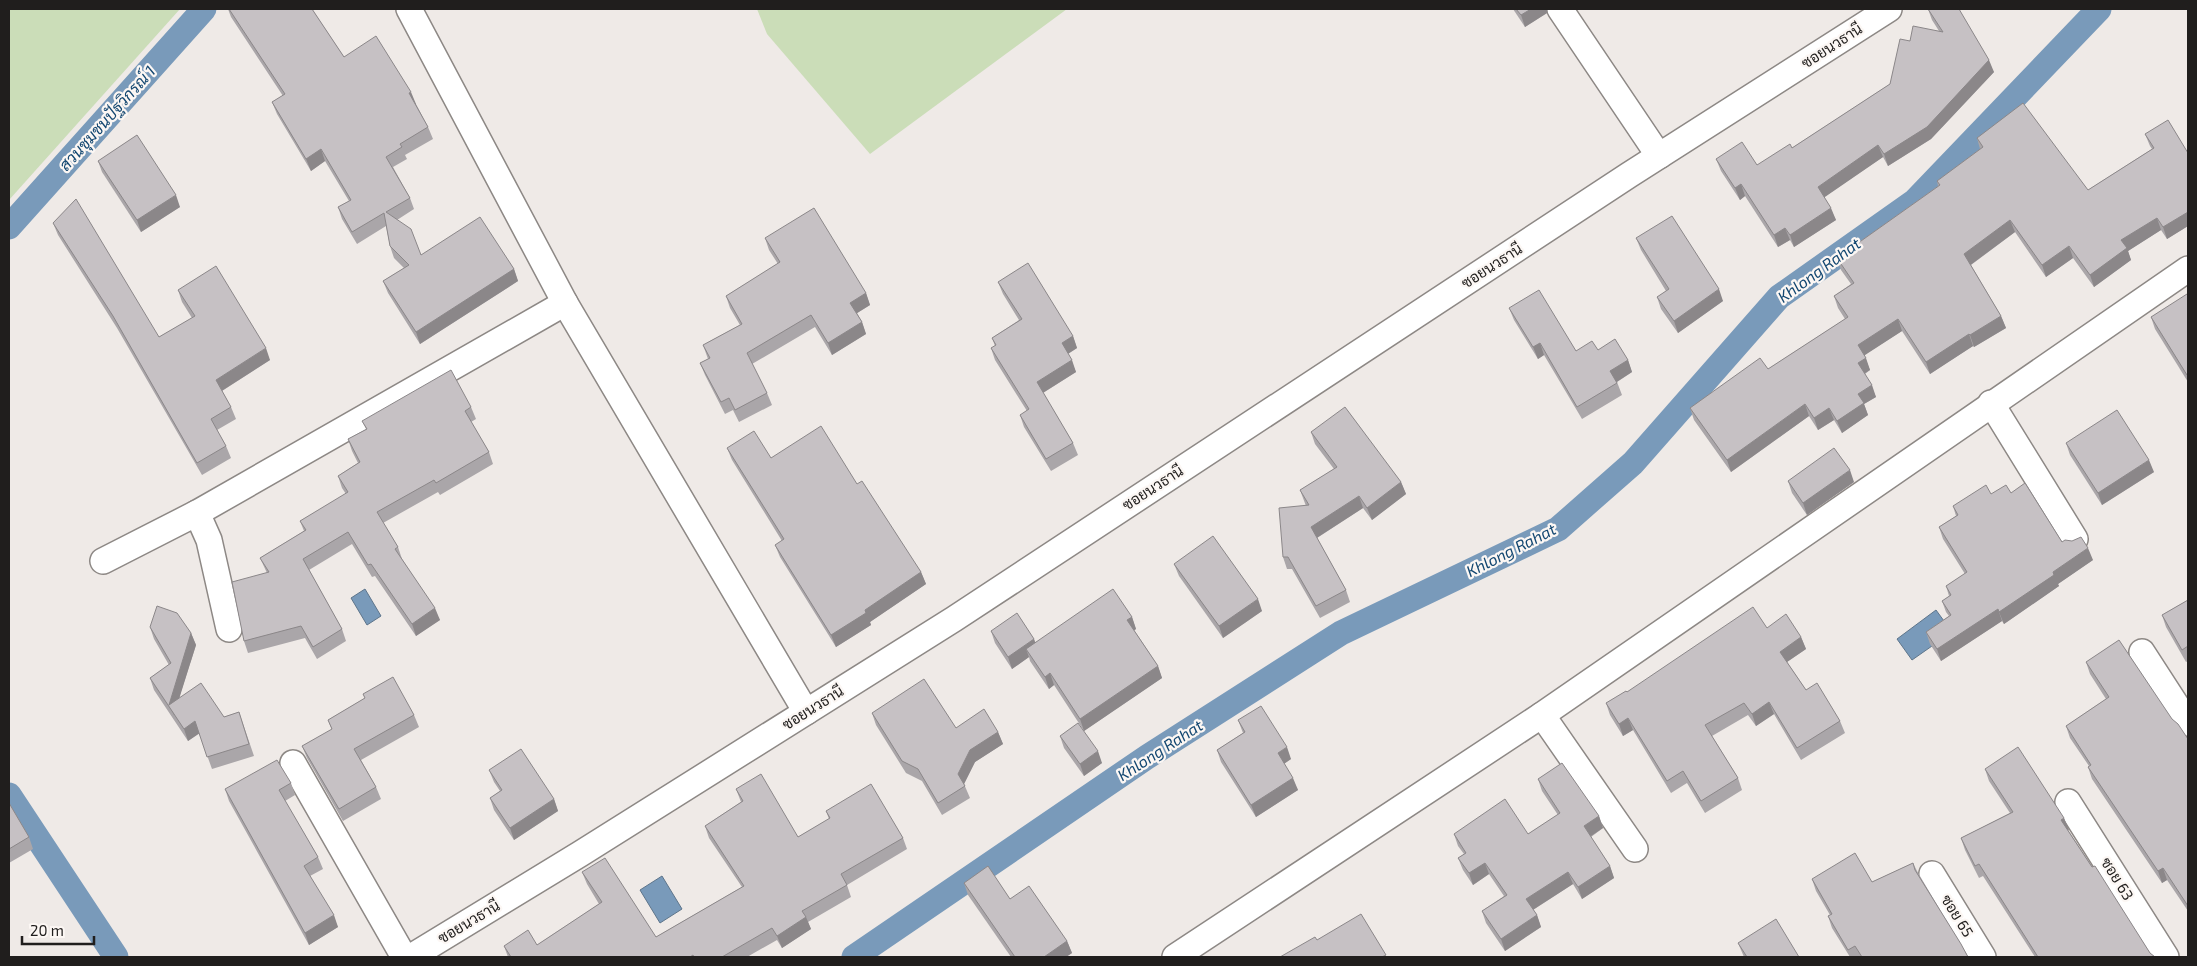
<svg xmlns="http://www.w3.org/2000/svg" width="2197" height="966" font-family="'Exo 2',Sarabun,sans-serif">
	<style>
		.green { fill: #cbddb8 }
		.water { fill: #799aba; stroke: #5e758b }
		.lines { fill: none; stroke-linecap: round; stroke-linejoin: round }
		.canal { stroke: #799aba; stroke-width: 25 }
		.minor-casing { stroke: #8d8885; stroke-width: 28 }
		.minor { stroke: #fff; stroke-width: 25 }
		.wall { fill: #aaa6a9 }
		.shaded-wall { fill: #8b8789 }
		.building { fill: #c6c1c4; stroke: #8b8789 }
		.labels { text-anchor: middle; stroke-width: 4.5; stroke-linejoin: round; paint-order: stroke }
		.street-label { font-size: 15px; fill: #201e1d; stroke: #fcf7f4 }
		.water-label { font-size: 16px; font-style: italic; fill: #134771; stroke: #fcf7f4 }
	</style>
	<rect width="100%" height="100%" fill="#efeae7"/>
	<!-- green -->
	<g class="green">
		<path d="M9,9H180L9,200Z"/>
		<path d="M757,9H1067L870,154L767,34Z"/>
	</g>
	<!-- water -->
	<g class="water">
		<path d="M365,589L381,616L367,625L351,598Z"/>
		<path d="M1936,610L1952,632L1912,660L1897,639Z"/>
		<path d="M662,876L682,909L660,923L640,890Z"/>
	</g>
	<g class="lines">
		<!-- canal -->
		<g class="canal">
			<path d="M9,227L204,9"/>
			<path d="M9,795L116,957"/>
			<path d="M854,957L1147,757L1341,633L1558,529L1633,463L1779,297L1915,201L2099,9"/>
		</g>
		<defs>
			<g id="minor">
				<path d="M409,9L565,303L806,712"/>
				<path d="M1560,9L1659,156"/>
				<path d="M1991,403L2075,539"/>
				<path d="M103,561L197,513"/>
				<path d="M229,629L209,540L197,513L565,303"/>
				<path d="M2142,652L2188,723"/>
				<path d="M1542,715L1635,849"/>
				<path d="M293,763L404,957"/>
				<path d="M2068,802L2166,957"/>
				<path d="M1932,874L1983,957"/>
				<path d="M411,957L580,854L954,619L1629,175L1889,9"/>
				<path d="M1175,957L1542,715L2188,269"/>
			</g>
		</defs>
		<!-- minor casing -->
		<use href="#minor" class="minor-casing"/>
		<!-- minor -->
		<use href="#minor" class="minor"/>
	</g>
	<!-- wall -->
	<g class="wall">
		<path d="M228,9H312L344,57L416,104L428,127L433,139L405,155L407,159L393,167L410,198L414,209L397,220L421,255L514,269L518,281L420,344L388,293L383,281L404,268L394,258L390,246L386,226L357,244L342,219L338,207L349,201L325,161L311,171L277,114L272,102L283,96L231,17Z"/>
		<path d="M1513,9H1547V13L1525,27Z"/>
		<path d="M1928,9L1994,72L1931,139L1888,166L1883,157L1824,197L1836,220L1794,247L1790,240L1778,247L1745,196L1740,200L1721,171L1716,159L1757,165L1792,148L1890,84L1910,41L1939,31L1932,20Z"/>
		<path d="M2145,134L2188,153V226L2167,239L2161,230L2128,251L2131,260L2094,287L2073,258L2046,277L2015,232L1971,265L2001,316L2006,328L1974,347L1973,346L1930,374L1902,331L1864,355L1870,370L1865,374L1876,397L1864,404L1868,415L1842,433L1834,420L1818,430L1809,416L1731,472L1694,420L1690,408L1768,369L1845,319L1838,308L1834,296L1851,284L1841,270L1837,258L1938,186L1937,181L1980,149L1977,138L2088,190L2152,149L2150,146Z"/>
		<path d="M98,161L180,207L141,232L102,172Z"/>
		<path d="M53,223L159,337L192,318L182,302L178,290L270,360L222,391L231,407L236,419L217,430L226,446L231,458L202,475L117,328L58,235Z"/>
		<path d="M765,238L866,293L870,305L857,313L862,322L866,334L832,355L815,327L752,364L767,393L772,405L739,422L733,410L725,414L705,375L700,363L708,359L703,345L740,325L730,308L726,296L778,264L769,250Z"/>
		<path d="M1636,238L1723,301L1678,333L1661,309L1657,297L1666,291L1641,250Z"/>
		<path d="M998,282L1073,336L1077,348L1068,354L1076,372L1043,393L1073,443L1078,455L1051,471L1024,427L1020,415L1027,411L995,360L991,348L995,346L992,338L1019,320L1003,294Z"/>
		<path d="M2188,296V382L2155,329L2151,317Z"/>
		<path d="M1509,308L1576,351L1598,350L1628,360L1632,372L1617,382L1622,395L1582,419L1544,355L1538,359L1514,320Z"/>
		<path d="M471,407L476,419L471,422L489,452L493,464L440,495L438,492L383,523L398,547L402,559L440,620L416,636L375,576L372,577L352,544L309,570L342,629L346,641L317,659L305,638L248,653L244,641L267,573L260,558L304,531L300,521L346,494L342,488L338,476L358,463L352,451L348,439L366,429L362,421Z"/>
		<path d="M1311,432L1401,482L1406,494L1372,520L1363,508L1317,538L1346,590L1350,602L1320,618L1292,569H1287L1283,557L1306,506L1300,490L1334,469L1315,444Z"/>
		<path d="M2066,443L2154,472L2102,505L2070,455Z"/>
		<path d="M727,448L771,458L857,484L921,572L926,584L870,622L871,625L836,647L780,557L775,545L782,541L732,460Z"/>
		<path d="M1788,481L1854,482L1807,515L1792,493Z"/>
		<path d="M2011,493L2062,542L2093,560L2058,584L2059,586L2004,624L2002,621L1941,661L1930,644L1926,632L1949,616L1946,612L1942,601L1949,596L1946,586L1965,574L1943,539L1939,527L1956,516L1953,506L1991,494Z"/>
		<path d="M1174,564L1262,611L1223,638L1179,576Z"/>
		<path d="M2188,600V661L2186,662L2166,627L2162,615Z"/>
		<path d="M1132,617L1136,629L1134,630L1158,666L1162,678L1084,731L1054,685L1049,689L1030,661L1029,657L1012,669L995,643L991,631L1034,639L1035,642Z"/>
		<path d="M150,627L191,633L196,645L179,698L224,717L239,712L254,756L212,769L199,733L188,741L154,690L150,678L169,665L154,639Z"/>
		<path d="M1767,628L1801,637L1806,649L1787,662L1806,690L1840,721L1845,733L1801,760L1774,714L1756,726L1748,715L1712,736L1738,778L1742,790L1705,813L1687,783L1671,793L1633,730L1623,736L1610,715L1606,703L1627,692Z"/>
		<path d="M2086,662L2172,719L2188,739V911L2167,880L2162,883L2092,779L2088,767L2089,766L2070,738L2066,726L2106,699L2090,674Z"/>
		<path d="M363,694L414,715L419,727L361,760L376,787L381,799L343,821L307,758L302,746L332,730L328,720L365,698Z"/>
		<path d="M872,713L956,728L998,732L1003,744L975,762L964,784L970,798L942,815L922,781L906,773L876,725Z"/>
		<path d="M1238,720L1291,759L1284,764L1298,790L1256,817L1221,762L1217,750L1243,733Z"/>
		<path d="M1060,736L1102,763L1084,776L1064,748Z"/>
		<path d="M1985,769L2064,818L2068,830L2150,953L2155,957H2035L1983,876L1979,878L1965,850L1961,838L2010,813L1989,781Z"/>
		<path d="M489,770L554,799L558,811L514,840L494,810L490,798L500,791L494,782Z"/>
		<path d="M1538,779L1599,816L1603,828L1591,837L1610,866L1614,878L1582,899L1573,884L1533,910L1537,915L1541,927L1505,951L1486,923L1482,911L1504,896L1489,874L1473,885L1463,870L1458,858L1464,854L1458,846L1454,834H1528L1558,815L1542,791Z"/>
		<path d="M291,783L295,795L285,801L318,857L323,869L310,876L338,927L309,945L229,801L225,789Z"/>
		<path d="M736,789L798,837L829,819L826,811L903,838L907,849L847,885L851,897L808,922L811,929L782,948L777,940L747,957H508L504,946L537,945L599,904L587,884L582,872L656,937L742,887L709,838L705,826L741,802Z"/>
		<path d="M9,803L29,837L33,849L9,863Z"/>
		<path d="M1913,863L1917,871L1968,957H1850L1832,928L1828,916L1830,915L1816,891L1812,879L1872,882Z"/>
		<path d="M964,883L1010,899L1067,941L1072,953L1066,957H1011L968,895Z"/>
		<path d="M1738,943L1799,957H1744Z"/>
	</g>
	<!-- shaded-wall -->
	<g class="shaded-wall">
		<path d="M1531,9H1547V13L1525,27L1521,15Z"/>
		<path d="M1989,60L1994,72L1931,139L1888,166L1884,154Z"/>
		<path d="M411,92L416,104L413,105L409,93Z"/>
		<path d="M1878,145L1883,157L1822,199L1818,187Z"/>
		<path d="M321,149L325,161L311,171L306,159Z"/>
		<path d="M1741,184L1745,196L1740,200L1735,188Z"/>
		<path d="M176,195L180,207L141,232L137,220Z"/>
		<path d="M1831,208L1836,220L1794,247L1790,235Z"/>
		<path d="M2188,212V226L2167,239L2163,227Z"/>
		<path d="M2157,218L2161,230L2128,251L2131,260L2094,287L2090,275L2121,240Z"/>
		<path d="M2010,220L2015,232L1969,266L1964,254Z"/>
		<path d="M1785,228L1790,240L1778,247L1774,235Z"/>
		<path d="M2069,246L2073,258L2046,277L2042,265Z"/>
		<path d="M514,269L518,281L420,344L416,332Z"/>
		<path d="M1719,289L1723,301L1678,333L1674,321Z"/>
		<path d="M866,293L870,305L854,315L850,303Z"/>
		<path d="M2001,316L2006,328L1974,347L1970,335Z"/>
		<path d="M1898,319L1902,331L1862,357L1858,345Z"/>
		<path d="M862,322L866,334L832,355L828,343Z"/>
		<path d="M1969,334L1973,346L1930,374L1926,362Z"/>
		<path d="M1073,336L1077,348L1066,355L1062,343Z"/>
		<path d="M1540,343L1544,355L1538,359L1533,347Z"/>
		<path d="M266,348L270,360L220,392L216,380Z"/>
		<path d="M1866,358L1870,370L1862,375L1858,363Z"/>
		<path d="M1072,360L1076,372L1041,394L1037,382Z"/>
		<path d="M1628,360L1632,372L1615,383L1610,371Z"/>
		<path d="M1872,385L1876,397L1864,404L1868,415L1842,433L1837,421L1858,394Z"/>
		<path d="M1805,404L1809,416L1731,472L1727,460Z"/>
		<path d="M1829,408L1834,420L1818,430L1814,418Z"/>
		<path d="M2149,460L2154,472L2102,505L2098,493Z"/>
		<path d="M1850,470L1854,482L1807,515L1803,503Z"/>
		<path d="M1401,482L1406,494L1372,520L1367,508Z"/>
		<path d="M1359,496L1363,508L1315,539L1311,527Z"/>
		<path d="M2088,548L2093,560L2058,584L2059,586L2004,624L1999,612L2053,572Z"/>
		<path d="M921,572L926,584L870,622L871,625L836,647L831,635L865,610Z"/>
		<path d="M1258,599L1262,611L1223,638L1219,626Z"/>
		<path d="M435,608L440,620L416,636L412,624Z"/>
		<path d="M1998,609L2002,621L1941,661L1937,649Z"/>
		<path d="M1132,617L1136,629L1132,632L1127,620Z"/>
		<path d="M191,633L196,645L174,715L169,705Z"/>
		<path d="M1801,637L1806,649L1784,664L1780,652Z"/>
		<path d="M1034,639L1038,651L1026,649L1029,657L1012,669L1008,657Z"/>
		<path d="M1158,666L1162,678L1084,731L1080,719Z"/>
		<path d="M1050,673L1054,685L1049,689L1045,677Z"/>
		<path d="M1769,702L1774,714L1756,726L1752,714Z"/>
		<path d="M1628,718L1633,730L1623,736L1619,724Z"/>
		<path d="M195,721L200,733L188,741L184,729Z"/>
		<path d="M998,732L1003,744L975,762L963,786L958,774L970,750Z"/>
		<path d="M1287,747L1291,759L1282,765L1278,753Z"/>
		<path d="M1098,751L1102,763L1084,776L1080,764Z"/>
		<path d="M1293,778L1298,790L1256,817L1251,805Z"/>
		<path d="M554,799L558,811L514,840L510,828Z"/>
		<path d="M1599,816L1603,828L1588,838L1584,826Z"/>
		<path d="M2064,818L2069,830L2066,831L2061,820Z"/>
		<path d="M1485,863L1489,874L1473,885L1469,873Z"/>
		<path d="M1610,866L1614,878L1582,899L1578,887Z"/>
		<path d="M2163,868L2167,880L2162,883L2158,871Z"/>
		<path d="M1568,872L1573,884L1531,911L1526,899Z"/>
		<path d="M334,915L338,927L309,945L305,933Z"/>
		<path d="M1537,915L1541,927L1505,951L1501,939Z"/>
		<path d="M806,917L811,929L782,948L777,936Z"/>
		<path d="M1067,941L1072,953L1066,957H1044Z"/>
	</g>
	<!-- building -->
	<g class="building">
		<path d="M229,9H312L344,57L376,36L411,92L409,93L428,127L400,144L402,147L386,157L410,198L386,212L411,229L421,255L480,217L514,269L416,332L383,281L409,265L390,246L384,213L352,232L338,207L351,200L321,149L306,159L272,102L285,94Z"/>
		<path d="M1516,9H1531L1521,15Z"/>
		<path d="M1928,9H1959L1989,60L1927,127L1884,154L1878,145L1818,187L1831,208L1790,235L1785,228L1774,235L1741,184L1735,188L1716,159L1742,142L1757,165L1790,144L1792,148L1890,84L1900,39L1910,41L1913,26L1943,32Z"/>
		<path d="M2023,103L2088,190L2154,148L2145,134L2168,120L2188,153V212L2163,227L2157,218L2121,240L2127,248L2090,275L2069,246L2042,265L2010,220L1964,254L2001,316L1970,335L1969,334L1926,362L1898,319L1858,345L1866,358L1858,363L1872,385L1858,394L1864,403L1837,421L1829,408L1814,418L1805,404L1727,460L1690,408L1760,358L1768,369L1848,317L1834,296L1854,283L1837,258L1940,185L1937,181L1983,147L1977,138Z"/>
		<path d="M137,135L176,195L137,220L98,161Z"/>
		<path d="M76,199L159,337L195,316L178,290L216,266L266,348L216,380L231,407L211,419L226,446L197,463L113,316L53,223Z"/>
		<path d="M814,208L866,293L850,303L862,322L828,343L811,315L747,353L767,393L735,410L729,398L721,402L700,363L710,358L703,345L742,324L726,296L780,262L765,238Z"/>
		<path d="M1672,216L1719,289L1674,321L1657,297L1669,289L1636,238Z"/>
		<path d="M1028,263L1073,336L1062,343L1072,360L1037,382L1073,443L1046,459L1020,415L1029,409L991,348L996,345L992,338L1022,319L998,282Z"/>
		<path d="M1539,290L1576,351L1592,341L1598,350L1615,339L1628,360L1610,371L1617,383L1577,407L1540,343L1533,347L1509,308Z"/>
		<path d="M2187,294L2188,296V374L2187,375L2151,317Z"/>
		<path d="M451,370L471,407L465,411L489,452L436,483L434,480L377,512L398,547L395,549L435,608L412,624L371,564L368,565L348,532L303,559L342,629L313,647L301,626L244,641L232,582L269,572L260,558L306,530L300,521L348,492L338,476L360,462L348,439L367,429L362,421Z"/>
		<path d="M1345,407L1401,482L1367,508L1359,496L1311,527L1346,590L1316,606L1288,557H1283L1279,508L1309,505L1300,490L1337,467L1311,432Z"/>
		<path d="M2117,410L2149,460L2098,493L2066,443Z"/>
		<path d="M821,426L857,484L862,481L921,572L865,610L866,613L831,635L775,545L784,539L727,448L754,431L771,458Z"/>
		<path d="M1834,448L1850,470L1803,503L1788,481Z"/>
		<path d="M2025,483L2062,542L2065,540L2072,541L2081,537L2088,548L2053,572L2054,575L1999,612L1998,609L1937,649L1926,632L1951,615L1942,601L1951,595L1946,586L1967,572L1939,527L1958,515L1953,506L1986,485L1991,494L2006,485L2011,493Z"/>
		<path d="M1213,536L1258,599L1219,626L1174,564Z"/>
		<path d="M1113,589L1132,617L1127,620L1158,666L1080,719L1050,673L1045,677L1026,649Z"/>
		<path d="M2188,600V646L2182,650L2162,615Z"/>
		<path d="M157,606L177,613L191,633L169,705L201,683L224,717L239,712L249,744L207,757L195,721L184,729L150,678L171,663L150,627Z"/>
		<path d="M1753,607L1767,628L1786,614L1801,637L1780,652L1806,690L1817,683L1840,721L1797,748L1769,702L1752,714L1744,703L1705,725L1738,778L1701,801L1683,771L1667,781L1628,718L1619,724L1606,703L1626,691L1627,692Z"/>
		<path d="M1017,613L1034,639L1008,657L991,631Z"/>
		<path d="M2119,640L2172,719L2178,724L2188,739V906L2163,868L2158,871L2088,767L2091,765L2066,726L2109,697L2086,662Z"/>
		<path d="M393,677L414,715L354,749L376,787L339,809L302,746L332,729L328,720L365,698L363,694Z"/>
		<path d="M924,679L956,728L984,709L998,732L970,750L958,774L965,786L938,803L918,769L902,761L872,713Z"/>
		<path d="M1261,706L1287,747L1278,753L1293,778L1251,805L1217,750L1245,732L1238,720Z"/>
		<path d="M1078,723L1098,751L1080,764L1060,736Z"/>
		<path d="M2018,747L2064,818L2061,820L2092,867L2095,866L2150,953L2155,957H2038L1979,864L1975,866L1961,838L2013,812L1985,769Z"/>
		<path d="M521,749L554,799L510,828L490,798L502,790L489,770Z"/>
		<path d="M277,760L291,783L279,790L318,857L304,866L334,915L305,933L225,789Z"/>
		<path d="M1562,763L1599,816L1584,826L1610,866L1578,887L1568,872L1526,899L1537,915L1501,939L1482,911L1507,895L1485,863L1469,873L1458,858L1466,853L1454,834L1505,799L1528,834L1560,813L1538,779Z"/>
		<path d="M761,774L798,837L830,818L826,811L871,784L903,838L841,874L847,885L802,911L806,917L777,936L772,928L722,957H694L693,955L690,957H511L504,946L528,930L537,945L602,902L582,872L605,858L656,937L744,886L705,826L743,801L736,789Z"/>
		<path d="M9,803L29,837L9,849Z"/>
		<path d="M1855,853L1872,882L1913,863L1915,870L1961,944L1968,957H1862L1855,946L1848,950L1828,916L1832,914L1812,879Z"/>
		<path d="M988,866L1010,899L1029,886L1067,941L1044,957H1015L964,883Z"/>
		<path d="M1361,914L1386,955L1382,957H1280L1315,937L1317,940Z"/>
		<path d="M1776,919L1799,957H1747L1738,943Z"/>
	</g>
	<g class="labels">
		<!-- street labels -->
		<g class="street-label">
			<text transform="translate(1832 46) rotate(-33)" y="5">ซอยนวธานี</text>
			<text transform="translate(1492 266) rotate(-33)" y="5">ซอยนวธานี</text>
			<text transform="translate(1153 488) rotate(-33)" y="5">ซอยนวธานี</text>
			<text transform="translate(813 708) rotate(-32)" y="5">ซอยนวธานี</text>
			<text transform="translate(2117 879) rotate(58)" y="5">ซอย 63</text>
			<text transform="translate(1957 916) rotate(58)" y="5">ซอย 65</text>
			<text transform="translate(469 922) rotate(-31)" y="5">ซอยนวธานี</text>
		</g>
		<!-- water labels -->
		<g class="water-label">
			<text transform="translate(107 118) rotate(-48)" y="6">สวนชุมชนปัฐวิกรณ์ 1</text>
			<text transform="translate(1819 270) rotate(-36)" y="6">Khlong Rahat</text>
			<text transform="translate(1511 550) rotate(-27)" y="6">Khlong Rahat</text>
			<text transform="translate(1160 750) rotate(-33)" y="6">Khlong Rahat</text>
		</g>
	</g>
	<!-- border -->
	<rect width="2197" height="966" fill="none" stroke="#201e1d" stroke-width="20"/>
	<!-- scale -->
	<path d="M22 936v8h72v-8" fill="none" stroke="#201e1d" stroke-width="2.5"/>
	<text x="30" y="936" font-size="15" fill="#201e1d" stroke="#fcf7f4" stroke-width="4" paint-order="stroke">20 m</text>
</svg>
